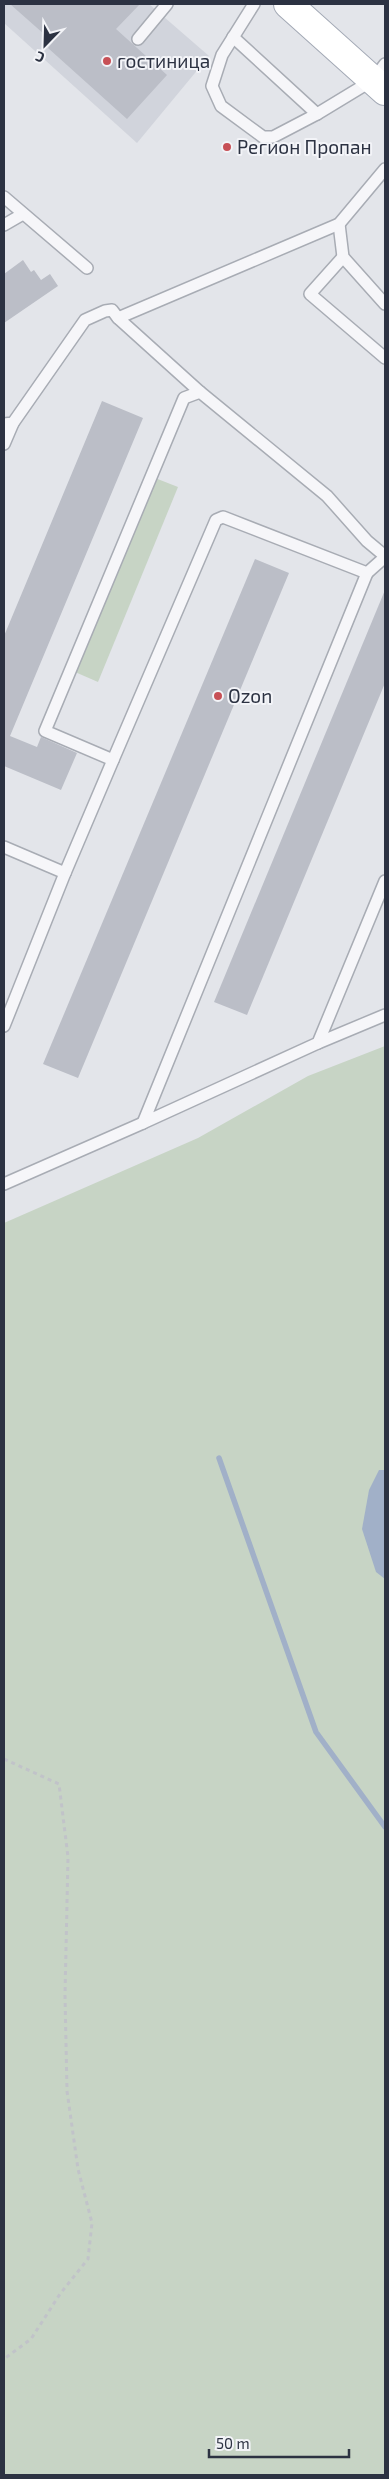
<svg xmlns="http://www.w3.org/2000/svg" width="389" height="2479" font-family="'Exo 2',sans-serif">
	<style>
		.built { fill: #d1d4dc }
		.green { fill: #c7d4c5 }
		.water { fill: #a1b0c8 }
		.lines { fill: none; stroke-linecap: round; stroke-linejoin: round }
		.stream { stroke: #a1b0c8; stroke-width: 5.5 }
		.building { fill: #bbbec7 }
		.service-casing { stroke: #a8acb4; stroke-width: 14 }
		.primary-casing { stroke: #a3a9b5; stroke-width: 30 }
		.path { stroke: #c1c3c9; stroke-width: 3; stroke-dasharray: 4 4; stroke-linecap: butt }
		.service { stroke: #f6f6f9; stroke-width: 11 }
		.primary { stroke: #fff; stroke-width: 28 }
		.poi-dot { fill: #c75056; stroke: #f3f4f8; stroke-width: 2 }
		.labels { text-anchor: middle; stroke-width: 4; stroke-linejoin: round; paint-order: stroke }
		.poi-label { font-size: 19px; fill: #2c3242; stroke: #f3f4f8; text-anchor: start }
	</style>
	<rect width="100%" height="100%" fill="#e3e5ea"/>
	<!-- built -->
	<path class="built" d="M4,4H149L209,56L137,143L4,23Z"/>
	<!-- green -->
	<g class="green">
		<path d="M155,478L178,487L98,682L75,672Z"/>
		<path d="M385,1046V2475H4V1223L198,1138L308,1076Z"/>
	</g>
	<!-- water -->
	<path class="water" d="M379,1470H385V1579L376,1572L362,1529L369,1490Z"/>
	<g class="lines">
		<!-- stream -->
		<path class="stream" d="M219,1458L316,1732L385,1827"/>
	</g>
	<!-- building -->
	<g class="building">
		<path d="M10,4H140L116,29L167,75L127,119L48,48L53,42Z"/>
		<path d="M23,260L31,272L34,270L41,280L50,274L58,286L4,323V274Z"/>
		<path d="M102,401L143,418L10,736L37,747L41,737L77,753L61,790L4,766V636Z"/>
		<path d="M255,559L289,573L78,1078L43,1064Z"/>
		<path d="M385,590V683L247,1015L214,1002Z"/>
	</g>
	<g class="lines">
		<defs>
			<g id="service">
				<path d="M254,4L222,55L212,86L221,106L263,137H273L317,114L373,80L385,64"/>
				<path d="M233,37L317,114"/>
				<path d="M138,39L167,4"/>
				<path d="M4,197L87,268"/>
				<path d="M339,224L343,257L385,304"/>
				<path d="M4,225L23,214"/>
				<path d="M343,257L310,294L385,358"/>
				<path d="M200,392L118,318L339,224L385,169"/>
				<path d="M4,424L13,423L85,320L105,311L112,310L118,318"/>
				<path d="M4,444L13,423"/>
				<path d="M367,573L143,1123L318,1043L385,881"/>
				<path d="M113,760L216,520L223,517L367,573L385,557"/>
				<path d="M4,847L65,873L113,760L45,731L184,398L200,392L327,496L367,541L385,556"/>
				<path d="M4,1026L65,873"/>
				<path d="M318,1043L385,1015"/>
				<path d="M4,1184L143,1123"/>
			</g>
			<path id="primary" d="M288,4L385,91"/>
		</defs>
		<!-- service casing -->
		<use href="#service" class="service-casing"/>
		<!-- primary casing -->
		<use href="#primary" class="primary-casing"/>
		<!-- path -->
		<path class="path" d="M4,1759L59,1784L68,1857L65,1995L67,2091L78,2169L92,2223L88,2259L60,2294L31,2339L4,2359"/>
		<!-- service -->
		<use href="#service" class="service"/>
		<!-- primary -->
		<use href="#primary" class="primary"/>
	</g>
	<!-- markers -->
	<g class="poi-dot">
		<circle cx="107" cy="61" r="5"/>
		<circle cx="227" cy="147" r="5"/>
		<circle cx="218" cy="696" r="5"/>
	</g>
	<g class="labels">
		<!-- poi labels -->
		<g class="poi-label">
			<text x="117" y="68">гостиница</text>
			<text x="237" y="154">Регион Пропан</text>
			<text x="228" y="703">Ozon</text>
		</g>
	</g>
	<!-- border -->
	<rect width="389" height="2479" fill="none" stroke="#2c3242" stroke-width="10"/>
	<!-- north arrow -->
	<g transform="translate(45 45) rotate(203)" stroke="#f3f4f8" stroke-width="4" paint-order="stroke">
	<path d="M0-4L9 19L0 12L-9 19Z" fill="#2c3242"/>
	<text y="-8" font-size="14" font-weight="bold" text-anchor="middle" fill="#2c3242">С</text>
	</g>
	<!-- scale -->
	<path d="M209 2449v8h140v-8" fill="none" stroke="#2c3242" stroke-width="2.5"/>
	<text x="216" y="2449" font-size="15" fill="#2c3242" stroke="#f3f4f8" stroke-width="4" paint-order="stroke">50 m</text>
</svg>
